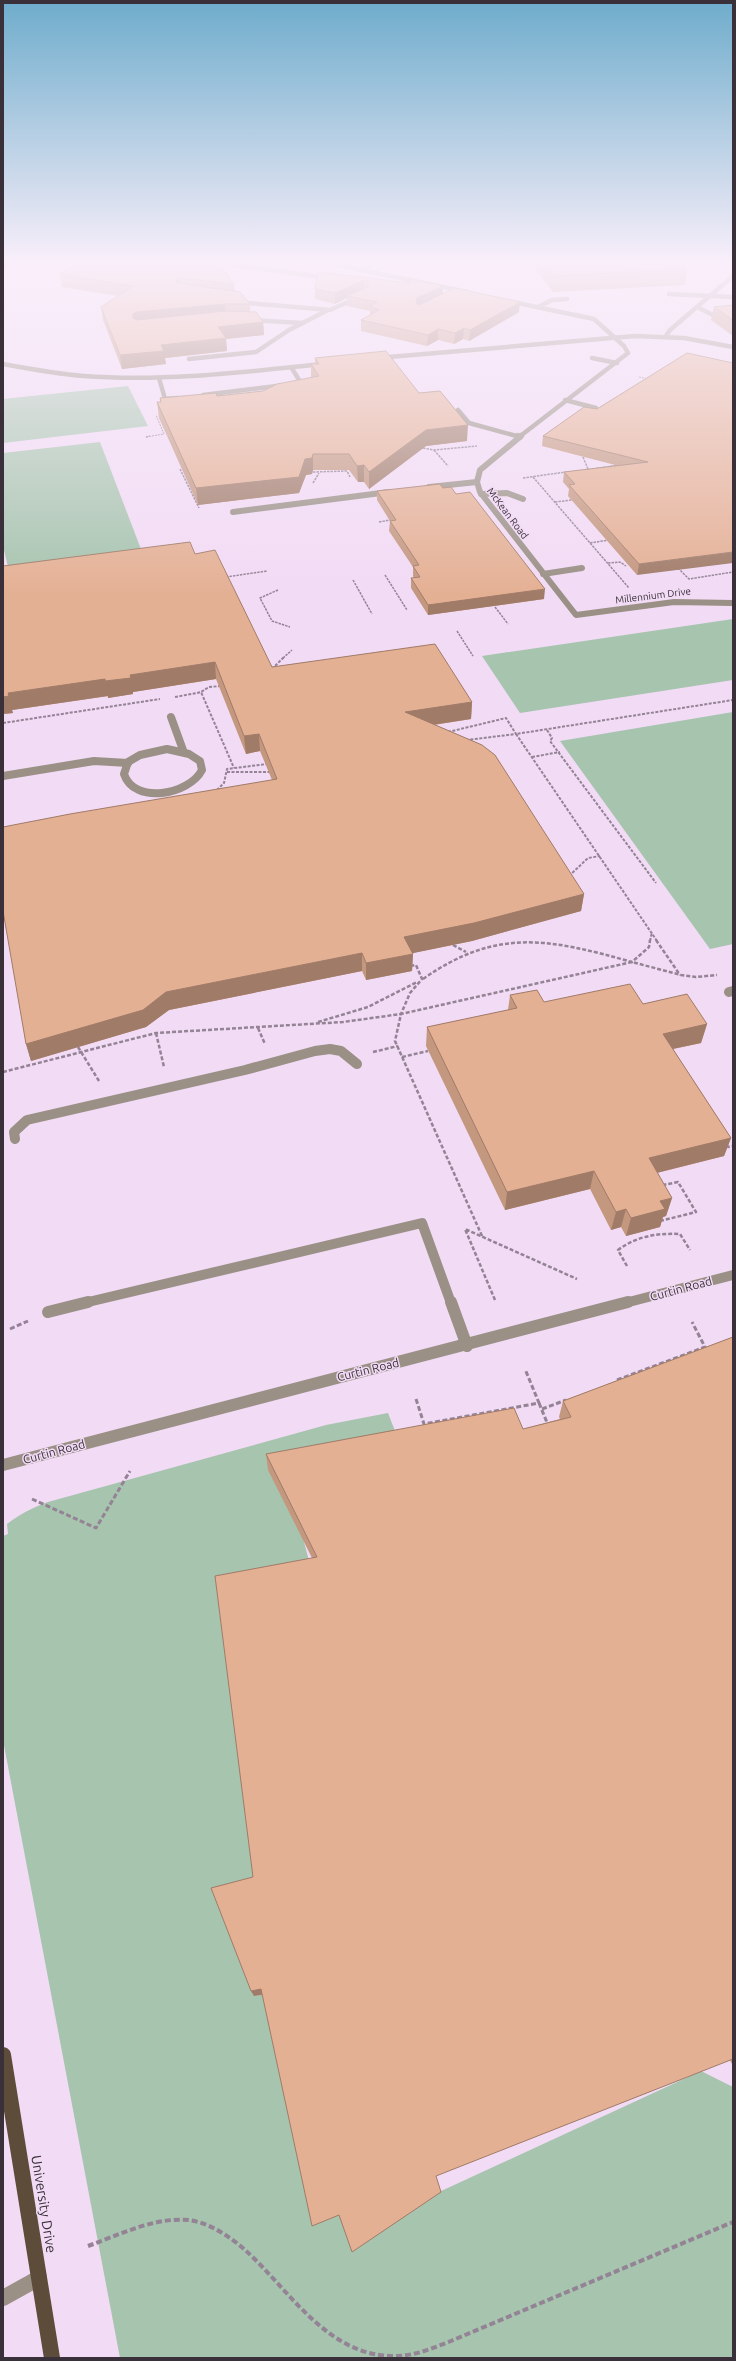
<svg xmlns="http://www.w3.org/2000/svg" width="736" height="2361" font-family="Ubuntu,sans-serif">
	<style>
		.green { fill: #a6c4ae }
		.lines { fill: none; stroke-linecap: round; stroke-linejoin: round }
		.path-far5 { stroke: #938395; stroke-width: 1; stroke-dasharray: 2 1; stroke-linecap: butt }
		.path-far4 { stroke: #938395; stroke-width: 1.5; stroke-dasharray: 2.5 1; stroke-linecap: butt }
		.path-far3 { stroke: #938395; stroke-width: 2; stroke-dasharray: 3 1.5; stroke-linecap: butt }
		.path-far2 { stroke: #938395; stroke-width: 2.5; stroke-dasharray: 4 2; stroke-linecap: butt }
		.path-far1 { stroke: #938395; stroke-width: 3; stroke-dasharray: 5 2.5; stroke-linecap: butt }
		.path { stroke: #938395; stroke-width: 4; stroke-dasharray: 6 3; stroke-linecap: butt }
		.minor-far5 { stroke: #9a9086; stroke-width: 4.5 }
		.minor-far4 { stroke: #9a9086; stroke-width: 6 }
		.minor-far3 { stroke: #9a9086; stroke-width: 8 }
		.minor-far2 { stroke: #9a9086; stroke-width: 10 }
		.minor-far1 { stroke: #9a9086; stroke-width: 12 }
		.minor { stroke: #9a9086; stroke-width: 16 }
		.major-far1 { stroke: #5d4c3a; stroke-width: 4.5 }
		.major { stroke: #5d4c3a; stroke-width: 16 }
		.wall { fill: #c4977f }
		.shaded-wall { fill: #a07b68 }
		.building { fill: #e4b094; stroke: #a07b68 }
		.labels { text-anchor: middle; stroke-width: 3; stroke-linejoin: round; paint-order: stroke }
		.far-street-label { font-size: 10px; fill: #39303a; stroke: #f2dbf5 }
		.street-label { font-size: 12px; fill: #39303a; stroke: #f2dbf5 }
		.near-street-label { font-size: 14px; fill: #39303a; stroke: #f2dbf5 }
	</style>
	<rect width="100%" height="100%" fill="#f2dbf5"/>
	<!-- green -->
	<g class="green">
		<path d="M128,386L148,426L3,443V399Z"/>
		<path d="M100,442L144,557L10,575L3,546V453Z"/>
		<path d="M733,619V680L520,713L482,656Z"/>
		<path d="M733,712V944L710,949L560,741Z"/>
		<path d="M388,1413L395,1431L304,1542L312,1572L254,1869L255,1996L264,1994L340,2214L439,2192L701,2071L733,2087V2358H120L3,1740V1536L8,1534L7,1524C20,1514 32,1508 48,1502L326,1425Z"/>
	</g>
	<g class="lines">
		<!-- path-far5 -->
		<g class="path-far5">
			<path d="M22,272L35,264"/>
			<path d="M639,377L649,379"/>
			<path d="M146,437L164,434L156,415"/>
		</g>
		<!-- path-far4 -->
		<g class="path-far4">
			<path d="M146,437L150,436"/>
			<path d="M423,448L434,450L477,446"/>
			<path d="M434,450L448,466"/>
			<path d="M583,457L588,469"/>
			<path d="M180,469L199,508"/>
			<path d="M593,469L619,465"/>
			<path d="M313,472L347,471L350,477"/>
			<path d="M533,477L629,588"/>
			<path d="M523,478L566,472"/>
			<path d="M313,483L319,473"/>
			<path d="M555,502L572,500"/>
			<path d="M379,522L390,520"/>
			<path d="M590,543L609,540"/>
			<path d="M608,563L620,562L626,566"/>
			<path d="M678,568L689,579L733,572"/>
			<path d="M385,575L407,610"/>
			<path d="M226,577L267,571"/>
			<path d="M353,580L372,614"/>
			<path d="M278,590L260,598L272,621L290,627"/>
			<path d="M495,607L508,624"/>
			<path d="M457,631L473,656"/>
			<path d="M283,658L292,650"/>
		</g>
		<!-- path-far3 -->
		<g class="path-far3">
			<path d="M272,669L284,657"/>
			<path d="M221,686L209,687L201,692L234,768"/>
			<path d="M175,697L202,692"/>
			<path d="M3,723L160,699"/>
			<path d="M547,730L552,738L550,741L656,883"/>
			<path d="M448,732L506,718L516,734L467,740"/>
			<path d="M532,757L560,752"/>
			<path d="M227,772H272"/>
			<path d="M217,790L224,783L227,769L267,764"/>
			<path d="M569,876L588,858L600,856"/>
			<path d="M650,941L652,932"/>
			<path d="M657,941L516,734L733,700"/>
		</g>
		<!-- path-far2 -->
		<g class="path-far2">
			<path d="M656,940L680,975"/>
			<path d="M453,945L466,952"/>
			<path d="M423,979C497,927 550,939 632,962L649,947L650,940"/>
			<path d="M318,1022L368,1007L417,982"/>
			<path d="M258,1028L265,1044"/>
			<path d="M156,1033L164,1067"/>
			<path d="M78,1047L99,1081"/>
			<path d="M373,1052L398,1046"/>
			<path d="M402,1057L428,1051"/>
			<path d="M3,1072L156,1033L343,1022L401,1014L410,993L422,979L416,965L410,966"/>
			<path d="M727,1145L728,1147L733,1146"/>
			<path d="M660,1221L696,1212L678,1182L663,1185"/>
			<path d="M482,1236L395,1041L401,1014L632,962L681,975L696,977L717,975"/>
			<path d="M627,1266L618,1250C637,1236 657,1233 680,1234L690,1250"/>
			<path d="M495,1300L465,1229L577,1279"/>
		</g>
		<!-- path-far1 -->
		<g class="path-far1">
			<path d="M10,1329L28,1321"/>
			<path d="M617,1380L705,1347L692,1322"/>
			<path d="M416,1399L424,1424L539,1403L525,1369"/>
			<path d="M539,1403L548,1425"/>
			<path d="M542,1409L566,1400"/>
			<path d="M32,1499L96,1528L130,1471"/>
		</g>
		<!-- path -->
		<path class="path" d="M88,2246C119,2235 154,2217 188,2220C208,2222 229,2236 244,2249C289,2289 327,2357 395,2356C415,2356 433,2348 451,2341L733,2222"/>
		<!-- minor-far5 -->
		<g class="minor-far5">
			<path d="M226,264L330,278"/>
			<path d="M333,264L467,292"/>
			<path d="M361,270L374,264"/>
			<path d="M669,294L733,297"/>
			<path d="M508,301L594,319L624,346L628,353L519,437"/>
			<path d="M237,302L330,310L359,297"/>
			<path d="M538,307L552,300L567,299"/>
			<path d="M697,307L713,315"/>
			<path d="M249,320L303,323"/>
			<path d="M666,336L670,330L733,276"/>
			<path d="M377,358L635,336L684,338L733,347"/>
			<path d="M592,358L617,363"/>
			<path d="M189,359L256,352L289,330L326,311"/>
			<path d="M3,364C30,369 57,374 84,376C164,382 244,372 323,364"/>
			<path d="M159,378L165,399L177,398"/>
			<path d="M203,395L301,383L291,367"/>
			<path d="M565,400L596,408"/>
			<path d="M458,410L469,423L520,437"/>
		</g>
		<!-- minor-far4 -->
		<g class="minor-far4">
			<path d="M518,436L520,437"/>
			<path d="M521,436L480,470L477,482L480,492L576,615L674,602L733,603"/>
			<path d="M429,487L477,482"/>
			<path d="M481,494L507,493L523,499"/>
			<path d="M233,512L389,492"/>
			<path d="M543,574L582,568"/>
		</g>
		<!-- minor-far3 -->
		<g class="minor-far3">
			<path d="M171,717L183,750"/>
			<path d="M167,749L189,754L200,761L202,770C189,795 134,805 124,774L128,762L140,755Z"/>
			<path d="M3,776L94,761L128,763"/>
		</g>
		<!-- minor-far2 -->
		<g class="minor-far2">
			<path d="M729,992L733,991"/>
			<path d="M15,1139L14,1132L27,1120L245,1070L315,1051L330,1049L341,1051L357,1064"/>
			<path d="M84,1303L422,1223L451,1303"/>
			<path d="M625,1303L733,1275"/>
		</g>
		<!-- minor-far1 -->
		<g class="minor-far1">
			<path d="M451,1302L467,1346"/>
			<path d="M48,1312L88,1302"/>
			<path d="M3,1465L628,1302"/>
		</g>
		<!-- minor -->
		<path class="minor" d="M3,2298L39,2278"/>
		<!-- major-far1 -->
		<path class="major-far1" d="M3,266L5,264"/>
		<!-- major -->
		<path class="major" d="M3,2055L52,2358"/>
	</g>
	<!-- wall -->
	<g class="wall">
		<path d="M77,264L234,284L235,291L250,304V312L263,322L264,335L226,339L227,351L165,358L166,364L122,369L103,320L101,307L118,296L62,287L60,274Z"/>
		<path d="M532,264H682L687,269L685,285L553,292Z"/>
		<path d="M318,272L410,283V279L443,286V294L519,312L469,341L463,339L454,344L438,340L427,346L361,331V320L370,315V311L347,306V298L335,304L315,299V289Z"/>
		<path d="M733,305V336L711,320L714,307Z"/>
		<path d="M687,353L637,575L568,496L569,489L563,482L564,472L619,466L542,446L543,436L597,409Z"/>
		<path d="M315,358L419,393L467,441L426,446L369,489L364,482H358L349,470H313L312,474L306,475L299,493L198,505L159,418L157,402H160V398L217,396L263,391L311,378V364H315Z"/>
		<path d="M443,488L544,599L428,615L411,588V578H414L413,576V567L389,531L390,521L377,500V491Z"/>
		<path d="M195,554L272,667L472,702L471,719L434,725L584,894L581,911L472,941L412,953L413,954L412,971L366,980L362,971L169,1010L146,1027L31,1061L26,1044L272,780L260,751L246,754L216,679L133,692V694L108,698V696L12,710L13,713L3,714Z"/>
		<path d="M510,995L544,1002L643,1004L707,1024L701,1043L673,1049L731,1138L724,1156L657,1173L672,1198L666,1216L663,1217L660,1227L626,1236L621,1227L611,1230L590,1189L505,1210L426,1046L427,1027L508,1010Z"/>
		<path d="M733,1337V2066L730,2060L262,1995L254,1996L253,1877L312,1558L268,1470L266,1454L523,1429L560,1419L559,1417L563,1401Z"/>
	</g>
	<!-- shaded-wall -->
	<g class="shaded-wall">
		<path d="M180,278L181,290L176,283L177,280Z"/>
		<path d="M364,280V291L347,296V298L335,304V293Z"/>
		<path d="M443,286V296L417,309L416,303L417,298Z"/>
		<path d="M520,302L519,312L469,341L470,330Z"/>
		<path d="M225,304L226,316L138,325L133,318V314L136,312Z"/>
		<path d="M263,322L264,335L226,339L227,351L165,358L166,364L122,369L120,355L161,345L218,327Z"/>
		<path d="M464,328L463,339L454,344L455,333Z"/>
		<path d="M438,329V340L427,346L428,335Z"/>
		<path d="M468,425L467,441L426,446L369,489V472L426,430Z"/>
		<path d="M313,454V470L312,474L306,475L299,493L198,505L196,488L305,459Z"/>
		<path d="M364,465V482H358L357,466Z"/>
		<path d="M733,552V563L637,575L639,564Z"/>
		<path d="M545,589L544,599L428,615V605Z"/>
		<path d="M215,662L216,679L133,692V694L108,698L105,681L130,675Z"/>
		<path d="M105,679L108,696L12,710L13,713L3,714V697L8,693Z"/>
		<path d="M472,702L471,719L405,729V712Z"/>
		<path d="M259,734L260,751L246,754L244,736Z"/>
		<path d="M584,894L581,911L472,941L404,955V937Z"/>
		<path d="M362,953V971L169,1010L146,1027L31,1061L26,1044L166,992Z"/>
		<path d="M413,954L412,971L366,980V963Z"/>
		<path d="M707,1024L701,1043L658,1052L663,1034Z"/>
		<path d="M731,1138L724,1156L644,1176L649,1158Z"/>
		<path d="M594,1171L590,1189L505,1210L507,1192Z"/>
		<path d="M672,1198L666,1216L663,1217L660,1227L626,1236L631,1218L660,1201Z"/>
		<path d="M626,1209L621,1227L611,1230L616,1212Z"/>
		<path d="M261,1989L264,1994L254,1996L251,1991Z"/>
	</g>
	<!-- building -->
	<g class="building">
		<path d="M77,264H219L234,284L180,278L177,280L176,283L240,292L250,304H225L136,312L133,314V318L137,320L225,311L256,312L263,322L218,327L226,338L161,345L164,351L120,355L101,307L133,286L60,274Z"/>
		<path d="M546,264H682L687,269L555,276Z"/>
		<path d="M318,272L411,283L410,279L443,286L417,298L416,303L419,305L455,288L520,302L470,330L464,328L455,333L438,329L428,335L361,320L379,310L370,306L377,302L347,296L368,287V281L364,280L335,293L315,289Z"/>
		<path d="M733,305V320L714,307Z"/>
		<path d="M386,351L419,393L440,391L468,425L426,430L369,472L364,465L357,466L349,454H313L312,458L305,459L299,477L196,488L157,402H161L160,398L216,393L217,396L263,391L277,384L319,376L311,364H319L315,358Z"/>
		<path d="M687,353L733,363V552L639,564L569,485L575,484L564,472L648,462L543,436L584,407L597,409Z"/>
		<path d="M440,484L443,488L451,487L456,494L470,492L545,589L428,605L411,578L420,577L413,566L419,565L390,521L396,520L377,491Z"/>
		<path d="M190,542L195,554L215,550L272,667L435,644L472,702L405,712L482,745L495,755L584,894L474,923L404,937L413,954L366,963L362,953L166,992L143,1010L26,1044L3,911V827L70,814L277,779L259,734L244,736L215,662L130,675L131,678L105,681V679L8,693L9,696L3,697V566Z"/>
		<path d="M630,984L643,1004L687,994L707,1024L663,1034L731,1138L649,1158L672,1198L660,1201L665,1209L631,1218L626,1209L616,1212L594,1171L507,1192L427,1027L517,1008L510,995L537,990L544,1002Z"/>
		<path d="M733,1337V2059L436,2176L441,2192L352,2252L339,2215L312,2226L261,1989L251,1991L211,1888L253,1877L215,1576L317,1557L266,1454L514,1408L523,1429L571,1417L563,1401Z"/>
	</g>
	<!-- sky -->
	<linearGradient id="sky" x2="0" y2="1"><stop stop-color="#6eaccc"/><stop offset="0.44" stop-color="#f9effa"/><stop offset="1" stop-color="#f9effa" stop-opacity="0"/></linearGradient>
	<rect width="736" height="595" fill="url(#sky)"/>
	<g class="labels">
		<!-- far-street labels -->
		<g class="far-street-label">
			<text transform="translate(508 513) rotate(53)" y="4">McKean Road</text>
			<text transform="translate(653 595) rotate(-7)" y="4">Millennium Drive</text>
		</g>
		<!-- street labels -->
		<g class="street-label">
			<text transform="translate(681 1289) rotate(-15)" y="4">Curtin Road</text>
			<text transform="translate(368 1370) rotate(-14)" y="4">Curtin Road</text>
			<text transform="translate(54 1452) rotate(-15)" y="4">Curtin Road</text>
		</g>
		<!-- near-street labels -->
		<g class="near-street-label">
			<text transform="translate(44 2204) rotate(81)" y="5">University Drive</text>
		</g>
	</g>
	<!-- border -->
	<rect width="736" height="2361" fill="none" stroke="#39303a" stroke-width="8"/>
</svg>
